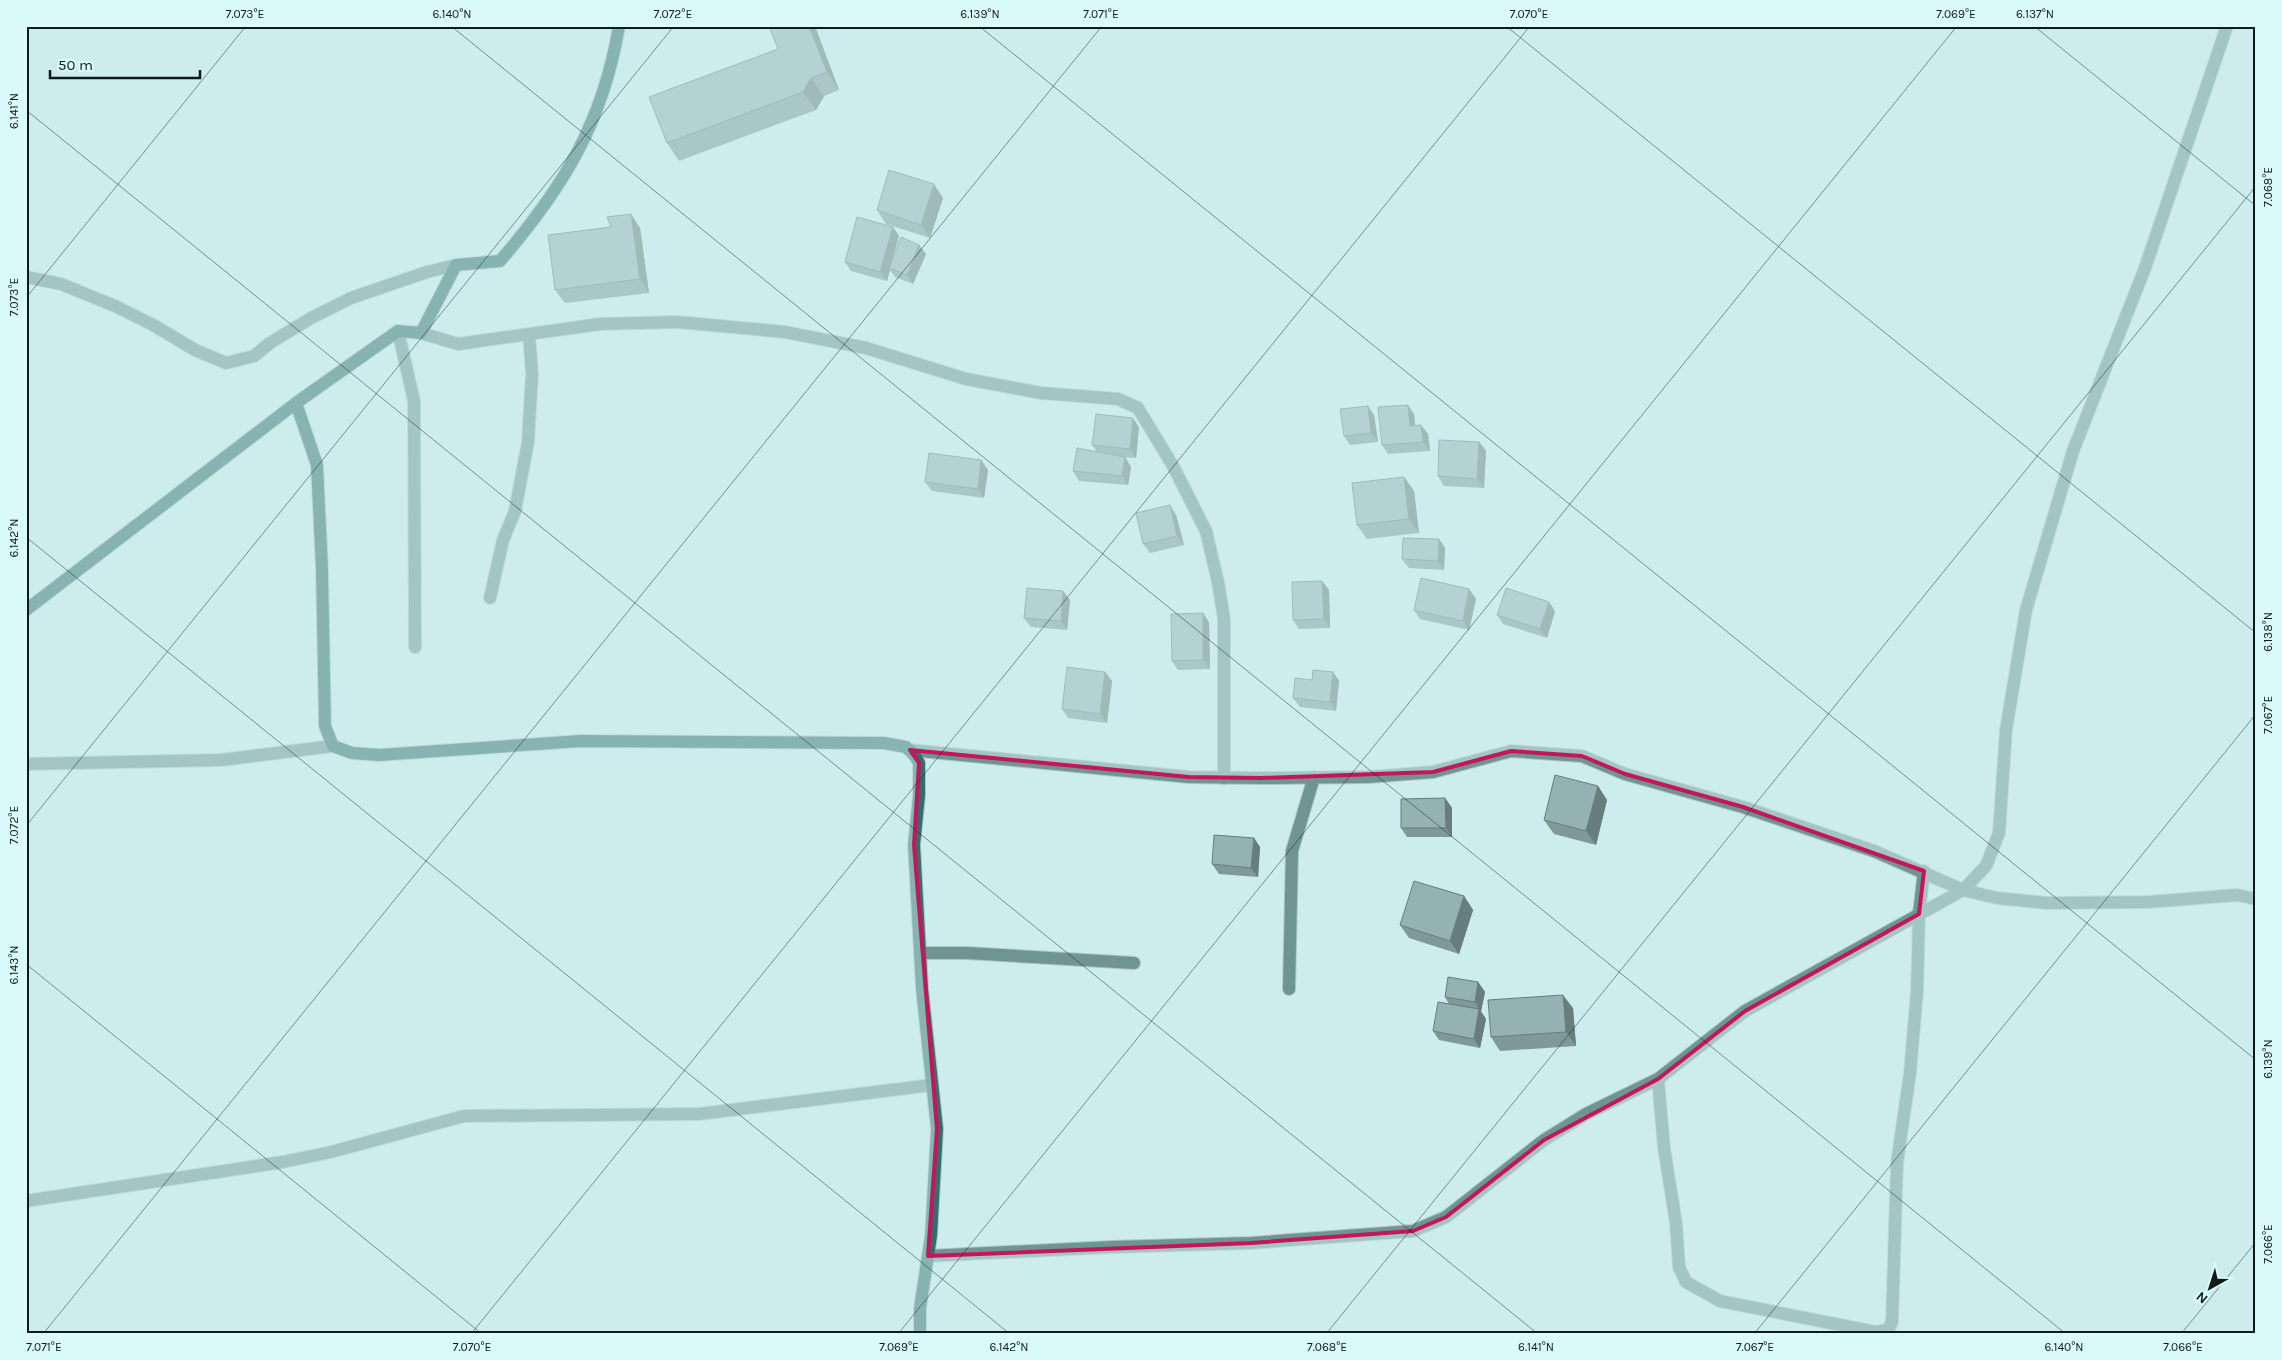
<svg xmlns="http://www.w3.org/2000/svg" width="2282" height="1360" font-family="Karla,sans-serif">
	<style>
		.lines { fill: none; stroke-linecap: round; stroke-linejoin: round }
		.street-casing { stroke: #abc6c6; stroke-width: 14 }
		.secondary-casing { stroke: #abc6c6; stroke-width: 14 }
		.street { stroke: #709494; stroke-width: 12 }
		.secondary { stroke: #346d6e; stroke-width: 12 }
		.wall { fill: #7f9999 }
		.shaded-wall { fill: #687d7d }
		.building { fill: #94b2b2; stroke: #687d7d }
		.marked { fill: none; stroke: #c2185b; stroke-width: 4; stroke-linejoin: round }
		.ticks { fill: none; stroke: #0f1a1a; stroke-width: 1; stroke-opacity: 0.45 }
		.neatline { fill: none; stroke: #0f1a1a; stroke-width: 2 }
		.ticks-label { font-size: 12px; text-anchor: middle; fill: #0f1a1a }
	</style>
	<rect width="100%" height="100%" fill="#cdecec"/>
	<g class="lines">
		<defs>
			<g id="street">
				<path d="M26,277L61,284L115,306L155,326L195,350L226,363L254,356L270,343L311,318L351,298L427,272L456,265"/>
				<path d="M398,331L414,401L415,647"/>
				<path d="M421,333L458,344L600,324L678,322L785,332L866,348L966,379L1041,393L1118,399L1138,408L1173,466L1206,531L1218,582L1224,619V778"/>
				<path d="M490,598L503,540L515,511L528,442L532,374L529,334"/>
				<path d="M910,750L1189,777L1261,778L1368,777L1433,772L1511,751L1582,756L1625,774L1743,807L1874,851L1963,890L1997,898L2047,903L2149,902L2237,895L2256,899"/>
				<path d="M26,764L221,760L333,746"/>
				<path d="M920,953H967L1134,963"/>
				<path d="M1289,989L1292,851L1314,777"/>
				<path d="M1658,1079L1664,1148L1676,1223L1679,1267L1686,1282L1720,1301L1876,1332L1888,1330L1892,1322L1897,1163L1910,1073L1917,992L1919,914L1924,871"/>
				<path d="M26,1201L283,1162L331,1152L464,1116L699,1114L932,1085"/>
				<path d="M928,1256L1112,1247L1251,1243L1413,1231L1446,1217L1544,1140L1586,1114L1658,1079L1745,1011L1963,890L1986,866L1999,833L2006,730L2026,610L2073,451L2145,268L2227,26"/>
			</g>
			<g id="secondary">
				<path d="M296,403L317,465L322,569L325,726L333,746L352,753L379,755L581,741L884,743L906,747L915,756L919,763V795L914,845L922,989L937,1129L931,1236L920,1308V1334"/>
				<path d="M26,610L296,403L398,331L421,333L456,265L500,261C563,188 603,123 619,26"/>
			</g>
		</defs>
		<!-- street casing -->
		<use href="#street" class="street-casing"/>
		<!-- secondary casing -->
		<use href="#secondary" class="secondary-casing"/>
		<!-- street -->
		<use href="#street" class="street"/>
		<!-- secondary -->
		<use href="#secondary" class="secondary"/>
	</g>
	<!-- wall -->
	<g class="wall">
		<path d="M769,26H814L816,29L839,90L824,96L816,110L679,161L667,143L778,49Z"/>
		<path d="M943,198L930,238L886,224L877,210Z"/>
		<path d="M893,227L899,236L893,256L919,245L926,254L913,284L895,277L890,270L887,281L851,271L845,262Z"/>
		<path d="M640,228L649,293L565,303L555,290Z"/>
		<path d="M1414,414L1415,426L1428,434L1430,451L1388,454L1382,445Z"/>
		<path d="M1374,415L1378,442L1350,445L1344,436Z"/>
		<path d="M1139,427L1136,458L1121,457H1125L1131,467L1128,485L1079,481L1073,471L1097,452L1092,445Z"/>
		<path d="M1479,442L1486,451L1484,488L1444,486L1438,476Z"/>
		<path d="M981,460L988,470L984,498L932,491L925,482Z"/>
		<path d="M1404,477L1414,491L1419,533L1367,539L1357,525Z"/>
		<path d="M1176,515L1184,545L1150,553L1143,544Z"/>
		<path d="M1439,539L1445,548L1444,570L1409,568L1402,559Z"/>
		<path d="M1322,581L1329,590L1330,628L1299,629L1293,620Z"/>
		<path d="M1469,589L1476,599L1469,630L1420,619L1414,610Z"/>
		<path d="M1063,591L1070,600L1067,630L1031,627L1024,618Z"/>
		<path d="M1555,611L1547,638L1503,624L1497,615Z"/>
		<path d="M1209,622L1210,669L1178,670L1172,661Z"/>
		<path d="M1105,672L1112,681L1107,723L1068,718L1062,709Z"/>
		<path d="M1333,672L1339,681L1336,711L1300,707L1293,698Z"/>
		<path d="M1598,786L1607,800L1596,845L1554,834L1544,820Z"/>
		<path d="M1445,798L1452,808V837H1407L1401,828Z"/>
		<path d="M1254,838L1260,847L1258,877L1219,874L1212,864Z"/>
		<path d="M1464,896L1473,910L1459,954L1409,938L1400,925Z"/>
		<path d="M1478,982L1485,992L1481,1011L1486,1019L1480,1048L1439,1040L1433,1031L1449,1004L1445,997Z"/>
		<path d="M1573,1008L1576,1046L1500,1051L1491,1037Z"/>
	</g>
	<!-- shaded-wall -->
	<g class="shaded-wall">
		<path d="M809,26H814L816,29L839,90L827,72Z"/>
		<path d="M811,78L824,96L816,110L803,92Z"/>
		<path d="M934,184L943,198L930,238L921,225Z"/>
		<path d="M631,214L640,228L649,293L640,279Z"/>
		<path d="M893,227L899,236L890,269L889,268L890,270L887,281L880,272Z"/>
		<path d="M919,245L926,254L913,284L907,275Z"/>
		<path d="M1408,405L1414,414L1416,435L1410,426Z"/>
		<path d="M1368,406L1374,415L1378,442L1371,433Z"/>
		<path d="M1133,418L1139,427L1136,458L1130,449Z"/>
		<path d="M1421,425L1428,434L1430,451L1423,442Z"/>
		<path d="M1479,442L1486,451L1484,488L1477,479Z"/>
		<path d="M1125,457L1131,467L1128,485L1122,476Z"/>
		<path d="M981,460L988,470L984,498L978,489Z"/>
		<path d="M1404,477L1414,491L1419,533L1409,519Z"/>
		<path d="M1170,505L1176,515L1184,545L1177,536Z"/>
		<path d="M1439,539L1445,548L1444,570L1438,561Z"/>
		<path d="M1322,581L1329,590L1330,628L1324,619Z"/>
		<path d="M1469,589L1476,599L1469,630L1463,621Z"/>
		<path d="M1063,591L1070,600L1067,630L1061,621Z"/>
		<path d="M1549,602L1555,611L1547,638L1540,629Z"/>
		<path d="M1203,613L1209,622L1210,669L1203,660Z"/>
		<path d="M1105,672L1112,681L1107,723L1100,714Z"/>
		<path d="M1333,672L1339,681L1336,711L1330,702Z"/>
		<path d="M1598,786L1607,800L1596,845L1586,831Z"/>
		<path d="M1445,798L1452,808V837L1446,828Z"/>
		<path d="M1254,838L1260,847L1258,877L1251,868Z"/>
		<path d="M1464,896L1473,910L1459,954L1450,941Z"/>
		<path d="M1478,982L1485,992L1481,1012L1475,1002Z"/>
		<path d="M1563,995L1573,1008L1576,1046L1566,1032Z"/>
		<path d="M1479,1009L1486,1019L1480,1048L1474,1039Z"/>
	</g>
	<!-- building -->
	<g class="building">
		<path d="M769,26H809L827,72L811,78L803,92L667,143L649,97L778,49Z"/>
		<path d="M889,170L934,184L921,225L877,210Z"/>
		<path d="M631,214L640,279L555,290L548,235L611,227L607,217Z"/>
		<path d="M857,217L893,227L880,272L845,262Z"/>
		<path d="M901,237L919,245L907,275L889,268Z"/>
		<path d="M1408,405L1410,426L1421,425L1423,442L1382,445L1378,407Z"/>
		<path d="M1368,406L1371,433L1344,436L1340,409Z"/>
		<path d="M1096,414L1133,418L1130,449L1092,445Z"/>
		<path d="M1439,440L1479,442L1477,479L1438,476Z"/>
		<path d="M1077,448L1125,457L1122,476L1073,471Z"/>
		<path d="M929,453L981,460L978,489L925,482Z"/>
		<path d="M1404,477L1409,519L1357,525L1352,483Z"/>
		<path d="M1170,505L1177,536L1143,544L1136,513Z"/>
		<path d="M1403,538L1439,539L1438,561L1402,559Z"/>
		<path d="M1421,578L1469,589L1463,621L1414,610Z"/>
		<path d="M1322,581L1324,619L1293,620L1292,582Z"/>
		<path d="M1027,588L1063,591L1061,621L1024,618Z"/>
		<path d="M1506,588L1549,602L1540,629L1497,615Z"/>
		<path d="M1203,613V660L1172,661L1171,614Z"/>
		<path d="M1067,667L1105,672L1100,714L1062,709Z"/>
		<path d="M1313,670L1333,672L1330,702L1293,698L1295,678L1312,680Z"/>
		<path d="M1555,775L1598,786L1586,831L1544,820Z"/>
		<path d="M1445,798L1446,828H1401V799Z"/>
		<path d="M1214,835L1254,838L1251,868L1212,864Z"/>
		<path d="M1414,881L1464,896L1450,941L1400,925Z"/>
		<path d="M1448,977L1478,982L1475,1002L1445,997Z"/>
		<path d="M1563,995L1566,1032L1491,1037L1488,1000Z"/>
		<path d="M1438,1002L1479,1009L1474,1039L1433,1031Z"/>
	</g>
	<!-- marked area -->
	<path d="M0 0H2282V1360H0ZM910,750L1189,777L1261,778L1433,772L1511,751L1582,756L1625,774L1743,807L1924,871L1919,914L1745,1011L1658,1079L1544,1140L1446,1217L1413,1231L1251,1243L928,1256L937,1129L914,845L919,763Z" fill="#cdecec" fill-opacity=".55" fill-rule="evenodd"/>
	<path class="marked" d="M910,750L1189,777L1261,778L1433,772L1511,751L1582,756L1625,774L1743,807L1924,871L1919,914L1745,1011L1658,1079L1544,1140L1446,1217L1413,1231L1251,1243L928,1256L937,1129L914,845L919,763Z"/>
	<!-- ticks -->
	<path class="ticks" d="M451,26L2066,1334M979,26L2256,1060M1506,26L2256,633M2034,26L2256,206M26,110L1538,1334M26,298L246,26M26,537L1010,1334M26,826L674,26M26,964L482,1334M43,1334L1102,26M471,1334L1530,26M898,1334L1957,26M1326,1334L2256,186M1754,1334L2256,714M2181,1334L2256,1242"/>
	<!-- border -->
	<rect width="2282" height="1360" fill="none" stroke="#daf9f9" stroke-width="55"/>
	<!-- north arrow -->
	<g transform="translate(2210 1288) rotate(219)" stroke="#daf9f9" stroke-width="4" paint-order="stroke">
	<path d="M0-4L9 19L0 12L-9 19Z" fill="#0f1a1a"/>
	<text y="-8" font-size="14" font-weight="bold" text-anchor="middle" fill="#0f1a1a">N</text>
	</g>
	<!-- scale -->
	<path d="M50 70v8h150v-8" fill="none" stroke="#0f1a1a" stroke-width="2.5"/>
	<text x="58" y="70" font-size="15" fill="#0f1a1a" stroke="#daf9f9" stroke-width="4" paint-order="stroke">50 m</text>
	<rect x="28" y="28" width="2226" height="1304" class="neatline"/>
	<g class="ticks-label">
		<text x="245" y="18">7.073°E</text>
		<text x="452" y="18">6.140°N</text>
		<text x="673" y="18">7.072°E</text>
		<text x="980" y="18">6.139°N</text>
		<text x="1101" y="18">7.071°E</text>
		<text x="1529" y="18">7.070°E</text>
		<text x="1956" y="18">7.069°E</text>
		<text x="2035" y="18">6.137°N</text>
		<text transform="translate(14 111) rotate(-90)" y="4">6.141°N</text>
		<text transform="translate(2268 187) rotate(-90)" y="4">7.068°E</text>
		<text transform="translate(14 297) rotate(-90)" y="4">7.073°E</text>
		<text transform="translate(14 538) rotate(-90)" y="4">6.142°N</text>
		<text transform="translate(2268 632) rotate(-90)" y="4">6.138°N</text>
		<text transform="translate(2268 715) rotate(-90)" y="4">7.067°E</text>
		<text transform="translate(14 825) rotate(-90)" y="4">7.072°E</text>
		<text transform="translate(14 965) rotate(-90)" y="4">6.143°N</text>
		<text transform="translate(2268 1059) rotate(-90)" y="4">6.139°N</text>
		<text transform="translate(2268 1244) rotate(-90)" y="4">7.066°E</text>
		<text x="44" y="1351">7.071°E</text>
		<text x="472" y="1351">7.070°E</text>
		<text x="899" y="1351">7.069°E</text>
		<text x="1009" y="1351">6.142°N</text>
		<text x="1327" y="1351">7.068°E</text>
		<text x="1536" y="1351">6.141°N</text>
		<text x="1755" y="1351">7.067°E</text>
		<text x="2064" y="1351">6.140°N</text>
		<text x="2183" y="1351">7.066°E</text>
	</g>
</svg>
